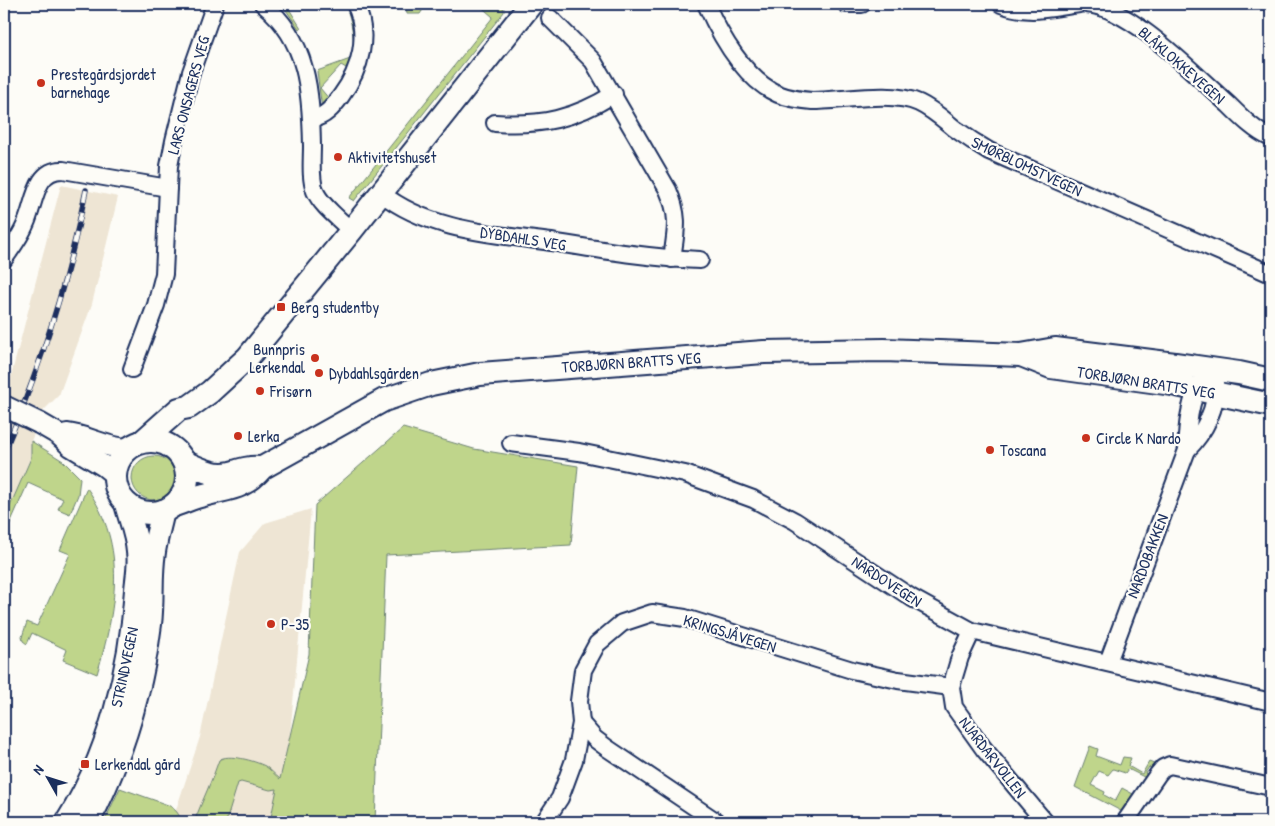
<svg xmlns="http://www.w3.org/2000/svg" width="1275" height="826" font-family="'Patrick Hand',sans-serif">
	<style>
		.built { fill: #eee5d4 }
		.green { fill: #bfd58b; stroke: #6d8274 }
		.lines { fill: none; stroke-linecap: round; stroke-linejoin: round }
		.minor-casing { stroke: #1b2f5e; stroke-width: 20 }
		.tertiary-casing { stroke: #1b2f5e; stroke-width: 24 }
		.secondary-casing { stroke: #1b2f5e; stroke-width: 26 }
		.minor { stroke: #fdfcf7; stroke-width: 16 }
		.tertiary { stroke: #fdfcf7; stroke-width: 20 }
		.secondary { stroke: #fdfcf7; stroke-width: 22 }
		.rail-casing { stroke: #1b2f5e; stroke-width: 5.5 }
		.rail { stroke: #fdfcf7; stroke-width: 4; stroke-dasharray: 11; stroke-linecap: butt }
		.tertiary-bridge-casing { stroke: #1b2f5e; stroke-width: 24; stroke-linecap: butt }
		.tertiary-bridge { stroke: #fdfcf7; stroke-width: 20 }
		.poi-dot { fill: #c8321e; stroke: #fdfcf7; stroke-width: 2 }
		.labels { text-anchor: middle; stroke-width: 4.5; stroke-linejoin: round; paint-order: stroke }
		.street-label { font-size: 16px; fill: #1b2f5e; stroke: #fdfcf7 }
		.poi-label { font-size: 16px; fill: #1b2f5e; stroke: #fdfcf7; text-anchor: start }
	</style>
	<rect width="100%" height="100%" fill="#fdfcf7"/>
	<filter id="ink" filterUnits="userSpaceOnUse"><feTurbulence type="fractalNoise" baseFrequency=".02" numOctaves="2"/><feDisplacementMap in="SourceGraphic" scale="10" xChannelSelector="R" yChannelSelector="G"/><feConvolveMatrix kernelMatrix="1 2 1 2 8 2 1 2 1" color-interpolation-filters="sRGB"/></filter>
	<g filter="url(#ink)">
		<!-- built -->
		<g class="built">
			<path d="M61,185L118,197L92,304L59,395L44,410L31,441V457L4,520V403Z"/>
			<path d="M311,509L282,822H172L200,737L240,552L265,523Z"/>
		</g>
		<!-- green -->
		<g class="green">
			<path d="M282,4H286L301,28L299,29Z"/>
			<path d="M424,4V8L420,14H407L406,5Z"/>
			<path d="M478,4H495L504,8V12L354,201L349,198L493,17Z"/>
			<path d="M353,11C358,31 361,51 351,71L341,65L320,88L330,100L322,109L317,71L353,58C354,41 353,28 348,12Z"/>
			<path d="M403,428L474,449L578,466L571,545L386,555L375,822H270L277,789L270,790L241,782L238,783L226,822H194C202,801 212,781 219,760C228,753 255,761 265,766C270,769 275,775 280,779L309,654L315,505Z"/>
			<path d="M31,441L63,461L80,478L78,495L70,514L58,509L63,499L28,483L4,537V520L31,458Z"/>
			<circle cx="154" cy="478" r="22"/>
			<path d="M87,488C128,548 116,609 97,674L63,660L67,650L32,633L27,644L23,641L22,637L27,622L37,626L70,554L60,550Z"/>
			<path d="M1090,746L1098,749L1096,756L1120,765L1123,757L1131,758L1128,766L1142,774L1149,762L1154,764L1155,768L1154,771L1149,767L1145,773L1148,776L1146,778L1128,769L1125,773L1113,769L1108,775L1099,771L1091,785L1105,792L1104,795L1115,801L1122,788L1133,794L1121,811L1075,787Z"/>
			<path d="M120,788L168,805C175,809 180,814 181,822H104Z"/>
		</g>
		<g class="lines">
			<defs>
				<g id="minor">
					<path d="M263,4C308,40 311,92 312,146C312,160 310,178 315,191C322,207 340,219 351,231"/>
					<path d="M706,4C720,35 745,80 778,94C788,98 800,100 812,101C842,101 892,90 919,103C932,109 943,119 954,128C965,136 977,144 989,151L1271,274"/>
					<path d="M846,4H862"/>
					<path d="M1001,4C1030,15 1049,8 1079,4"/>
					<path d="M1086,4C1131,7 1195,75 1229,105C1241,117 1255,131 1271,138"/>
					<path d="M550,18L593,61L668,190C680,218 676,230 672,259"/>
					<path d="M312,119C325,117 333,107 341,96C361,69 370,34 355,4"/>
					<path d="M495,123C541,126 574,119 614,94"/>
					<path d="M381,193C429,231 494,234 551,242C601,250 650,258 700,260"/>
					<path d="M4,259C12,248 21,236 26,223C35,203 35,169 63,170L168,188"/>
					<path d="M132,369L156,305L164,274L169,166L174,141L191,72L215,4"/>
					<path d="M511,443L579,452L685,474L753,499L795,521L912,598L972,631L1271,702"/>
					<path d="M1187,450C1204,433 1218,407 1215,383"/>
					<path d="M972,631L960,657L951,687L954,707L984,749L1045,822"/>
					<path d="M1108,662L1187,450C1186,432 1190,395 1202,382"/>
					<path d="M581,723L595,739L607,748L717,822"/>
					<path d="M544,822L560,798L574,760L581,723L579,701L583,670L597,644L622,623L652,613L685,618L852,670L898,680L951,687"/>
					<path d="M1125,822L1158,774L1163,768L1170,765L1271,787"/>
				</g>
				<g id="tertiary">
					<path d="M39,423L58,434L71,446L104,466L114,474"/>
					<path d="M67,434C87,436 106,448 127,449"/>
				</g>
				<g id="secondary">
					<path d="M1021,355L1051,367L1172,384L1271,405"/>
					<circle cx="151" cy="477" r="36"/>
					<path d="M143,441L179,409L189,407L210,392L248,357L351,231L531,4"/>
					<path d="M184,462C200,469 214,477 231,473C241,470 249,467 259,468"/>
					<path d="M174,505C184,502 194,497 204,495C229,488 244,489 262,468L384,400L431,384L480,374L764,352L884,350L1021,355L1055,349L1175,364L1239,373L1271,380"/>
					<path d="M67,822C109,756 131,668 136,590C137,578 140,564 138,552C137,536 130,519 126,504"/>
					<path d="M88,822C121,760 141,694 150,624C153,600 150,576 154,552C156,538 160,525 163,511"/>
				</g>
			</defs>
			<!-- minor casing -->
			<use href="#minor" class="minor-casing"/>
			<!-- tertiary casing -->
			<use href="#tertiary" class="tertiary-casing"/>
			<!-- secondary casing -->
			<use href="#secondary" class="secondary-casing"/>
			<!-- minor -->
			<use href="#minor" class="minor"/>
			<!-- tertiary -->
			<use href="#tertiary" class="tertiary"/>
			<!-- secondary -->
			<use href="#secondary" class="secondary"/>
			<defs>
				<path id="rail" d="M4,452C41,367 68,280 86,190"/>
			</defs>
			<!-- rail casing -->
			<use href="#rail" class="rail-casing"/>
			<!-- rail -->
			<use href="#rail" class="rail"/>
			<defs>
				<path id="tertiary-bridge" d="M4,406L39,423"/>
			</defs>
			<!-- tertiary-bridge casing -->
			<use href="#tertiary-bridge" class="tertiary-bridge-casing"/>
			<!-- tertiary-bridge -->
			<use href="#tertiary-bridge" class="tertiary-bridge"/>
		</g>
	</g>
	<!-- markers -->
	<g class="poi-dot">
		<circle cx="41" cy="83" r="5"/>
		<circle cx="338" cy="157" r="5"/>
		<rect x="276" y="302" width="10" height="10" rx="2.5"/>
		<circle cx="315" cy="358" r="5"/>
		<circle cx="319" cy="373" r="5"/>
		<circle cx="260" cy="391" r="5"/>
		<circle cx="238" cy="436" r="5"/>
		<circle cx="1086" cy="438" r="5"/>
		<circle cx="990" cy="450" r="5"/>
		<circle cx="271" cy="624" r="5"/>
		<rect x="80" y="759" width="10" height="10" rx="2.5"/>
	</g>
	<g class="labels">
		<!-- street labels -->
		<g class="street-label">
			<text transform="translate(1182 65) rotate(41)" y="6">BLÅKLOKKEVEGEN</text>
			<text transform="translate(188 95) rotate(-75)" y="6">LARS ONSAGERS VEG</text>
			<text transform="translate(1027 166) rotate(25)" y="6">SMØRBLOMSTVEGEN</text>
			<text transform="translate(523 238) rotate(9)" y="6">DYBDAHLS VEG</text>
			<text transform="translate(631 362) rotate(-4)" y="6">TORBJØRN BRATTS VEG</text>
			<text transform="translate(1146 382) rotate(9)" y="6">TORBJØRN BRATTS VEG</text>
			<text transform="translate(1147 556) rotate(-69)" y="6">NARDOBAKKEN</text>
			<text transform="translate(887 581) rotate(33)" y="6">NARDOVEGEN</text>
			<text transform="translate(730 633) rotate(17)" y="6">KRINGSJÅVEGEN</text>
			<text transform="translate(124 667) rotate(-78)" y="6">STRINDVEGEN</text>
			<text transform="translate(993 757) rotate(52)" y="6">NJARDARVOLLEN</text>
		</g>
		<!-- poi labels -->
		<g class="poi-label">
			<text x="51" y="80">Prestegårdsjordet<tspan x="51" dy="18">barnehage</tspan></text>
			<text x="348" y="163">Aktivitetshuset</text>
			<text x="291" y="313">Berg studentby</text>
			<text x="305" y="355" text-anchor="end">Bunnpris<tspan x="305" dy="18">Lerkendal</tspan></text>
			<text x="329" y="379">Dybdahlsgården</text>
			<text x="270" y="397">Frisørn</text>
			<text x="248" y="442">Lerka</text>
			<text x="1096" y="444">Circle K Nardo</text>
			<text x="1000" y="456">Toscana</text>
			<text x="281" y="630">P-35</text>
			<text x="95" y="770">Lerkendal gård</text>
		</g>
	</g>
	<!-- margin -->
	<rect width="1275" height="826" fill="none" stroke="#fdfcf7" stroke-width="20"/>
	<rect x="10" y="10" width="1255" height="806" fill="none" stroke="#1b2f5e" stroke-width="2" filter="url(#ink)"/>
	<!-- north arrow -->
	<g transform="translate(48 778) rotate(309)" stroke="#fdfcf7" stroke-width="4" paint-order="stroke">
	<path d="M0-4L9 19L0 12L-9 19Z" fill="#1b2f5e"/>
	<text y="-8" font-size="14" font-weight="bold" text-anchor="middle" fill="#1b2f5e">N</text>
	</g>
</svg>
